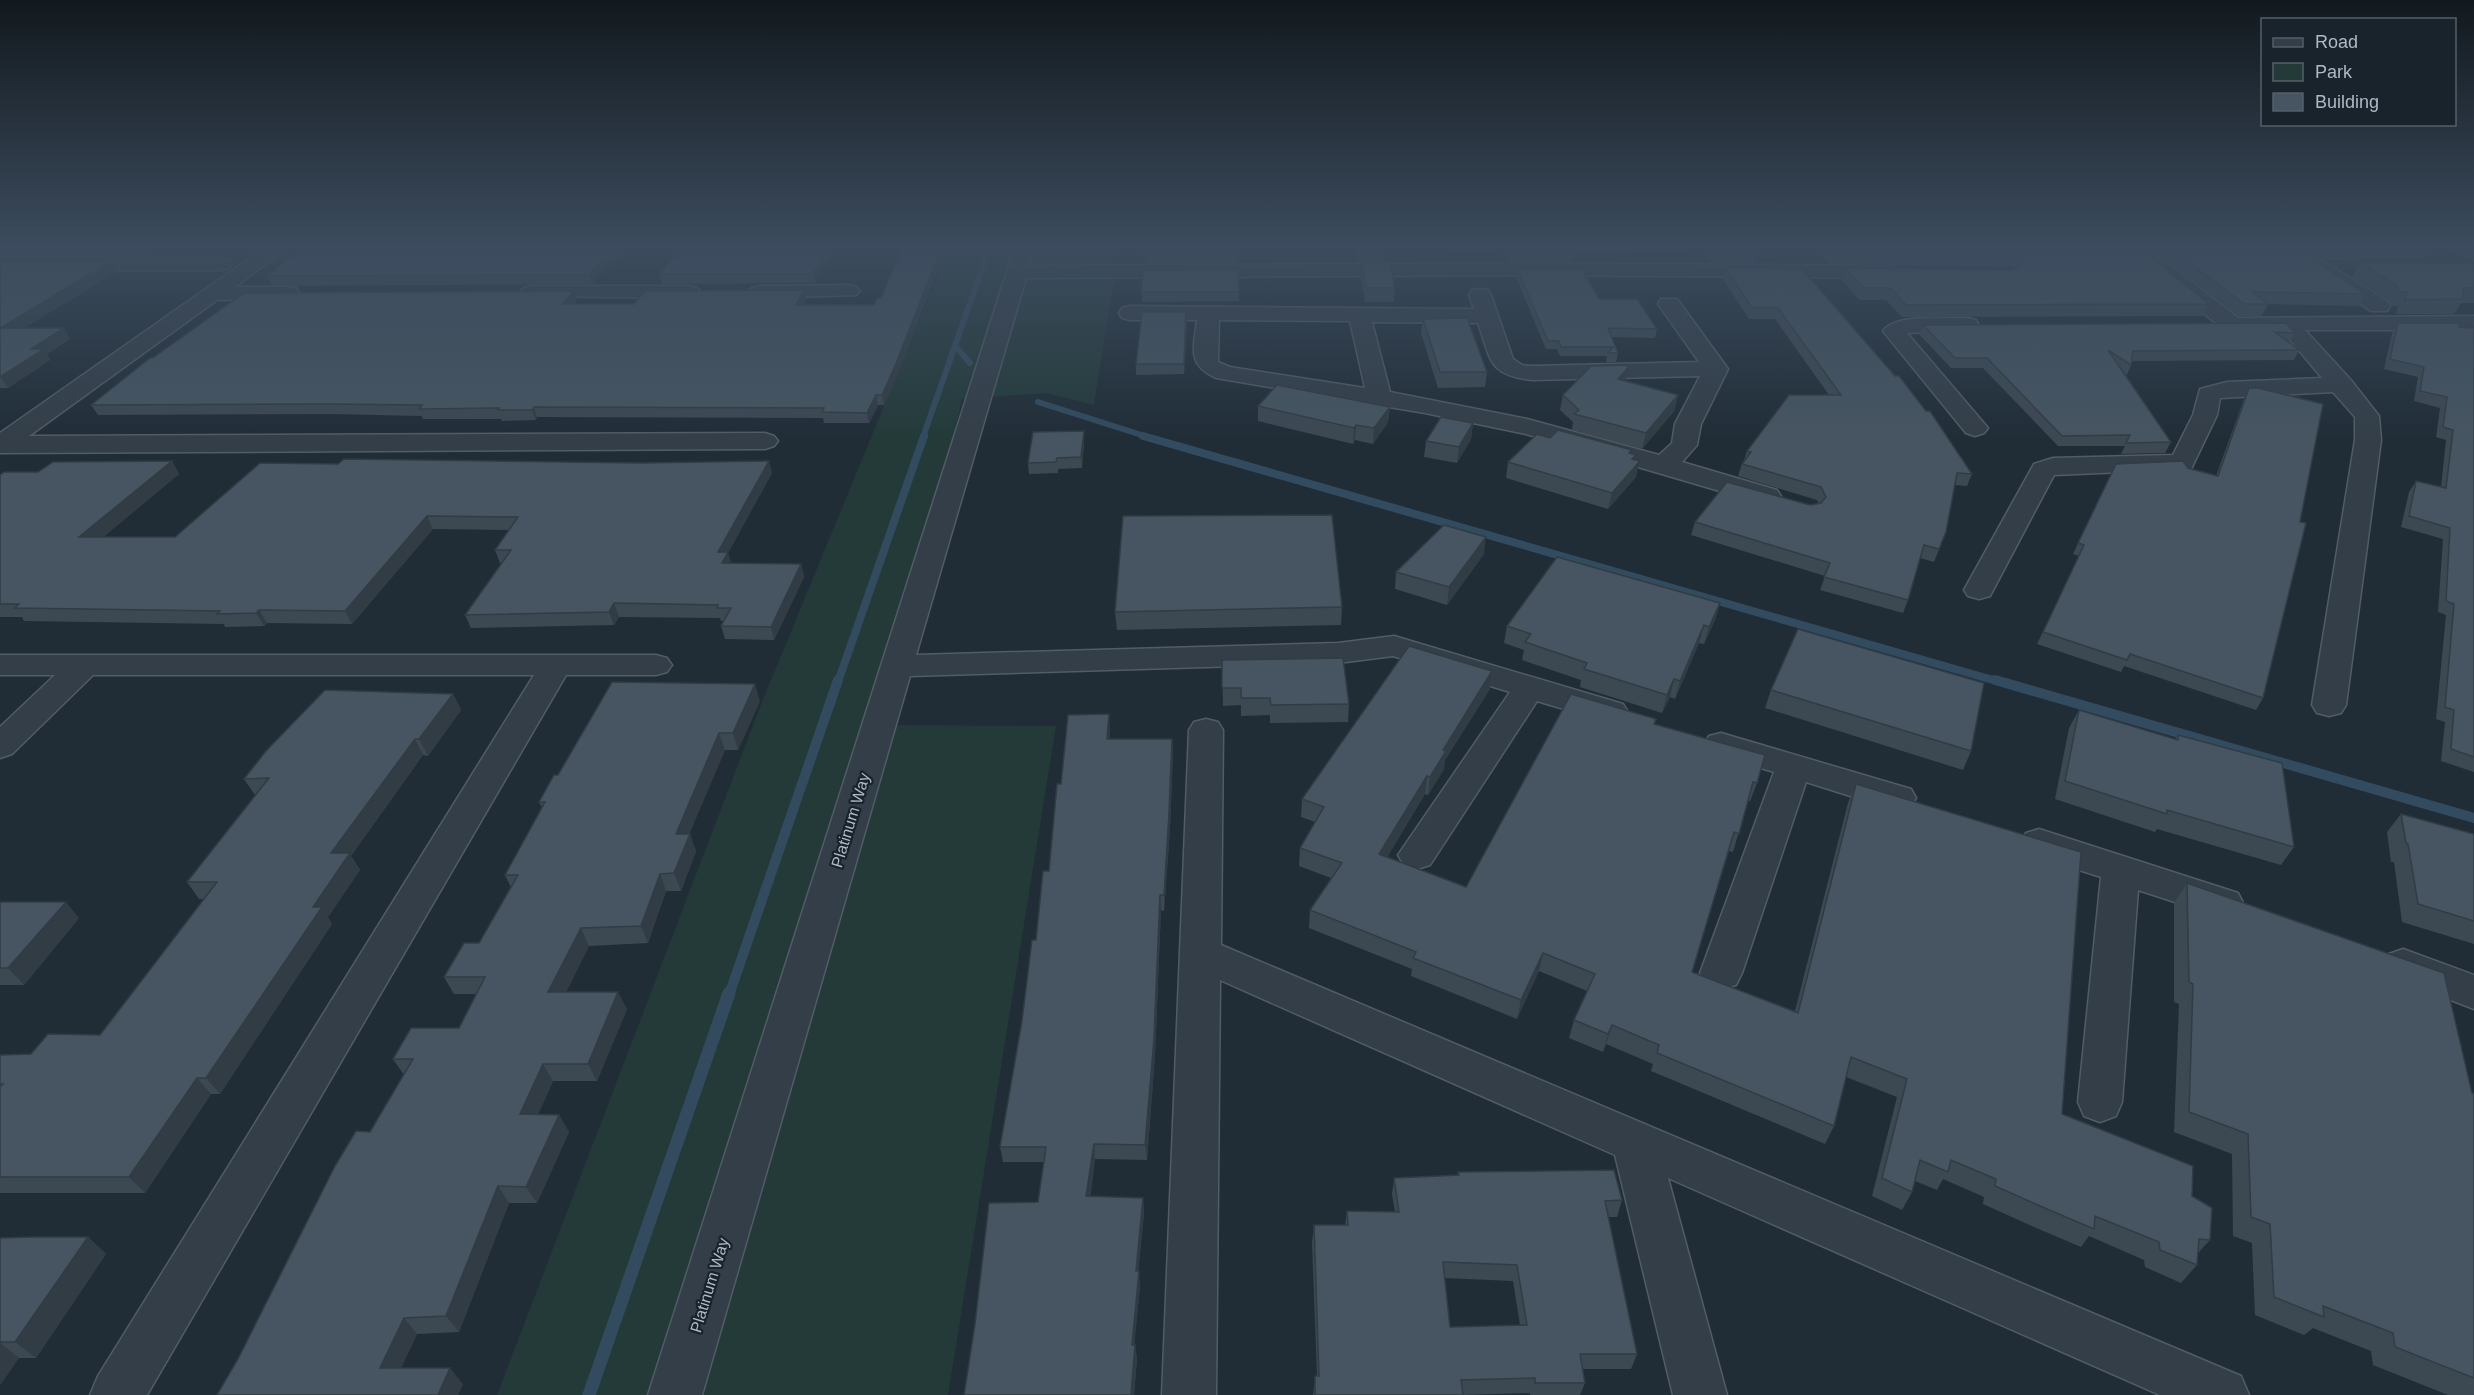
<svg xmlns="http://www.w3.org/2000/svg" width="2474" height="1395" font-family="Arial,sans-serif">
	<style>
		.green { fill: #233a39 }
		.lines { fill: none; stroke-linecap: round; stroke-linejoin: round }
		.stream-far3 { stroke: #334b5f; stroke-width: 6 }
		.stream-far2 { stroke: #334b5f; stroke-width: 8 }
		.stream-far1 { stroke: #334b5f; stroke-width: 10 }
		.stream { stroke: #334b5f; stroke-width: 13 }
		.minor-casing { stroke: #515c66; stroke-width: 3 }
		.minor { fill: #333e48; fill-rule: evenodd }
		.wall { fill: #3c4953; fill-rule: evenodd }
		.shaded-wall { fill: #313c44 }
		.building { fill: #465561; stroke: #313c44; stroke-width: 1.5; fill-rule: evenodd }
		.labels { text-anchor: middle; stroke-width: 4.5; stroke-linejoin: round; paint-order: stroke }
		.street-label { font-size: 16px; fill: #adb9c5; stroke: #19232c }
	</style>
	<rect width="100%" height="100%" fill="#202d37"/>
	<!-- green -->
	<path class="green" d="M950,246H1119L1094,405L1046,393L962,399L935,523L861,725L1056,726L948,1395H497L762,702Z"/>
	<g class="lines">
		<!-- stream-far3 -->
		<g class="stream-far3">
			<path d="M956,347L970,363"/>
			<path d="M1038,402L1148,437"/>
			<path d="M923,437L990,246"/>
		</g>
		<!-- stream-far2 -->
		<g class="stream-far2">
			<path d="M1143,436L2000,682"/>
			<path d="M838,682L924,436"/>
		</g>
		<!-- stream-far1 -->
		<g class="stream-far1">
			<path d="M1995,680L2474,818"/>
			<path d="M729,995L838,680"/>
		</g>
		<!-- stream -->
		<path class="stream" d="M589,1395L729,993"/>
		<defs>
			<g id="minor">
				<path d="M267,246H289L235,287H288L296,288L299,293L296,298L217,300L29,436L765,433L774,436L778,441L774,446L765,449L0,453V433Z"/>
				<path d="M1015,246H1035L1029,266L1531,263L1890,266L1897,268L1900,272L1897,276L1890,278L1531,275L1026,278L916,655L1338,643L1394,636L1623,704L1628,712L1623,720L1611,723L1537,701L1430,865L1417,869L1404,865L1398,855L1510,692L1393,656L1338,663L910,676L702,1395H648Z"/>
				<path d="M2123,246H2145L2238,318L2474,316V330H2305L2350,379L2379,416L2381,440L2346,705L2341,713L2329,716L2317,713L2312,705L2355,440V417L2333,392L2220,398L2217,415L2191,469L2054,475L1990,596L1979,599L1968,596L1964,590L2034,464L2053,458L2173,455L2193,415L2200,389L2227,382L2322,378L2282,330L2223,329Z"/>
				<path d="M2302,246H2427L2431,250L2428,254L2421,256L2318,258L2387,301L2390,306L2387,311H2371L2295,260L2292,252L2295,248Z"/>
				<path d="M2451,246H2474V259L2454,250Z"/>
				<path d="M0,258H222L229,260L232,264L229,268L222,270H0Z"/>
				<path d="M849,285L856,287L860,291L856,295L759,298L752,296L748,292L752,288L759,286Z"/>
				<path d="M531,286H690L697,288L701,292L697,296L690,298L524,296L520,292L524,288Z"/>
				<path d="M1480,289L1488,290L1491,295L1513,359L1522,365L1532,366L1699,362L1658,304L1661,299H1677L1728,369L1701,424L1697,445L1682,462L1777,490L1781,496L1777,502L1767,504L1757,502L1526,434L1425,413L1216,378C1186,364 1194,348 1197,320H1130L1122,318L1119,313L1122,308L1130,306L1474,309L1469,295L1472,290ZM1219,320L1350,321L1365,388L1230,367L1218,362ZM1372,322L1478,323C1491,360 1488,375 1532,380L1700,376L1675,424L1672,443L1659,455L1527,419L1390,392Z"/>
				<path d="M1968,318L1976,320L1979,325L1976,330L1907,333L1988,428L1984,433L1975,436L1966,433L1883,331C1896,313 1947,319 1968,318Z"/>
				<path d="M0,655H656L667,658L672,665L667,672L656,675H566L147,1395H90L98,1376L534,675H93L12,754L0,758V727L55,675H0Z"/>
				<path d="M1206,719L1218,722L1223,730L1221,945L2241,1376L2249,1395H2160L1668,1178L1727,1395H1673L1615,1155L1220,980L1216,1395H1162L1189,730L1194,722Z"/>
				<path d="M1721,733L1911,789L1916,798L1911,807L1898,811L1806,782L1742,973L1736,985L1721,989L1706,985L1700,973L1774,772L1709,752L1704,744L1709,736Z"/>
				<path d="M2039,829L2238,893L2243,903L2238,913L2224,918L2138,890L2122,1102L2116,1116L2100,1122L2084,1116L2078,1102L2101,877L2026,853L2020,843L2026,833Z"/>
				<path d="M2403,949L2474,975V1009L2389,976L2383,965L2389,954Z"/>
			</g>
		</defs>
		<!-- minor casing -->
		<use href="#minor" class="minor-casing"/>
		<!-- minor -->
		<use href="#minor" class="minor"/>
	</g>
	<!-- wall -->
	<g class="wall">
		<path d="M0,246H183H158L143,256H0Z"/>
		<path d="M627,246L592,284L272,286L267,276Z"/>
		<path d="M835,246L815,283L662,284L659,274Z"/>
		<path d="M903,246H951L938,270L897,376L884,405H878L869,423H824L823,418L537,417L536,420L502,421L501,419H423L422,416L332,414L98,415L91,405L577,301L575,304H634L804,290L806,299L803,305H874L881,298Z"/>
		<path d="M1136,246H1236L1237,263H1145V254H1136Z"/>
		<path d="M1355,246H1384L1385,252V262H1358Z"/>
		<path d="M1442,246H1496L1495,251H1444Z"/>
		<path d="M1503,246H1750L1758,256L1756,264L1713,263L1704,249L1573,253L1572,261H1509Z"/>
		<path d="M1813,246H2137L2209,304L2204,316L1902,317L1886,300H1859L1842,280L1846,268L2010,270L2015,268L2013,267L1829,264Z"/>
		<path d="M2148,246H2296L2300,251L2365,294L2359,306L2268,304L2262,316H2238Z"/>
		<path d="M0,262L116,272L24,328L70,339L47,354L50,360L8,388H0Z"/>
		<path d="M2360,263L2474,264V303H2461L2454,314H2396L2398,306H2392L2388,299L2352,277Z"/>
		<path d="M1362,264L1395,288L1394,302H1365L1361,278Z"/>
		<path d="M1726,268L1802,269L1972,474L1967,486L1955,485L1946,532L1934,562L1920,558L1908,600L1903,613L1820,590L1825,576L1691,535L1695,522L1819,504L1817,500L1738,476L1742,464L1744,460L1747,451L1829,395L1775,319H1749L1723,279Z"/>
		<path d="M1517,269L1599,299L1657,329L1655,338L1612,337L1618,353L1616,362H1606L1607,356H1560L1557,349H1546L1516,277Z"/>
		<path d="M1141,292H1239V301L1142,302Z"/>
		<path d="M1423,319L1487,372L1485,387L1438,388L1421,333Z"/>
		<path d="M1187,322L1184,374L1136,375V364Z"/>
		<path d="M2398,323L2474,328V772L2441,761L2445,722L2436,719L2446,615L2438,612L2443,539L2401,527L2409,492L2416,481L2441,487L2446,440L2436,437L2440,408L2414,401L2418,377L2384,369L2392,333Z"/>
		<path d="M1923,325L2295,333L2289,343L2299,350L2294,360L2132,361L2131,365L2127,375L2124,373L2171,442L2165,453L2121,454L2125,446H2058L1983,368H1951L1920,335Z"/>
		<path d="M1626,381L1675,410L1642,449L1572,430L1573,422L1560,410L1563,395Z"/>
		<path d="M2249,388L2263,698L2256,710L2124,666L2121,672L2037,644L2079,556L2073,554L2116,464L2188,468L2216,476L2244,399Z"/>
		<path d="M1258,406L1390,407L1388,422L1373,444L1355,440L1353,444L1258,421Z"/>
		<path d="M1473,423L1471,439L1457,463L1424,457L1426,441Z"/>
		<path d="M1550,438L1636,455L1635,460L1636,477L1608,509L1506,478L1508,462Z"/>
		<path d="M1084,442L1082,468L1058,469V473L1029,474L1028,463Z"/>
		<path d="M172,461L179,474L103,537H175L772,473L728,553L731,563L801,564L804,577L774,640L725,639L721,626L724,621H721L720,618L619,617L614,625L471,628L465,615L502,563H500L495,550L509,530L433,529L352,624L267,623L264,626L225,627L224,624L24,621L22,617H0V475Z"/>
		<path d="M1484,554L1447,605L1395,589L1396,572Z"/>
		<path d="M1720,603L1715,620L1704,644L1699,643L1675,699L1670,697L1662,713L1580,687L1581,680L1522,660L1524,650L1504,643L1507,626Z"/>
		<path d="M1342,607L1341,625L1117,630L1115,612Z"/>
		<path d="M1222,660L1349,704L1348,722L1270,723V715L1241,716V705L1223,706Z"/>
		<path d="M1492,671L1490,689L1445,760L1444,769L1428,795L1425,794L1387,857L1466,887L1655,724L1757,783L1750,801H1748L1733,852L1729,851L1692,972L1795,1011L1848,803L1856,784L2062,1114L2192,1196L2210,1240L2198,1253L2197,1265L2181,1283L2145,1267L2144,1260L2089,1236L2081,1247L2034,1227L1983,1204L1984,1197L1943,1179L1937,1190L1915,1181L1912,1192L1902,1210L1872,1196L1897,1097L1846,1077L1834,1126L1825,1144L1651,1071L1653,1064L1606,1044L1603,1052L1569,1038L1574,1020L1587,991L1539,971L1517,1019L1411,976L1412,969L1309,928L1310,910L1331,878L1299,866L1300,848L1315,822L1301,817L1302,799Z"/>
		<path d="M1771,690L1971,751L1963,770L1765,708Z"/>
		<path d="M453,694L461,710L428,756L423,755L351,856L360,870L328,917L332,924L220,1094H211L145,1193H0V1055L31,1054L100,1035L205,899H199L187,882L256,795H255L244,779Z"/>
		<path d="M760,701L738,750H725L689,834L696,851L681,891H666L648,943L589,946L566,992L627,1009L597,1081H553L538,1114L559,1115L569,1132L537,1203H509L459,1332L417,1334L401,1368L463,1384L458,1395H217L370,1132L404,1075L393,1059L459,1028L476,994H454L444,977L479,943L511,887L505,875L542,807L539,802L558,775Z"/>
		<path d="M2079,710L2175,739L2178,735L2294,847L2281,865L2157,829L2155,832L2055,799L2069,728Z"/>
		<path d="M1109,714V739H1172L1173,754L1170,829L1164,911L1161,910L1155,1055L1147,1160L1095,1159L1090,1197L1143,1198L1144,1213L1138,1271L1140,1286L1134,1345H1135L1137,1359L1134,1395H964L1038,1202L1044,1162H1003L1000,1147L1036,940L1049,871L1061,784Z"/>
		<path d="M2401,814L2474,834V944L2402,922L2394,862H2391L2387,832Z"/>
		<path d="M2187,883L2474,1094V1395H2448L2373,1365L2371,1351L2313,1328L2304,1335L2255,1315L2252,1243L2233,1236L2232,1154L2174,1132L2179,1004L2174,1002V903Z"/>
		<path d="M0,902L79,918L24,985H0Z"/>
		<path d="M1458,1172L1622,1200L1617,1217H1608L1637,1354L1631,1369H1583L1585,1383L1580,1395H1530V1393L1463,1395H1313L1315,1376H1317L1312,1242L1314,1225H1345L1347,1211L1395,1212L1392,1194L1394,1178L1457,1175ZM1444,1278L1513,1281L1520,1325L1450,1327Z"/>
		<path d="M88,1237L106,1254L36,1358H19L0,1385V1238Z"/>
	</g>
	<!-- shaded-wall -->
	<g class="shaded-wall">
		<path d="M138,246H158L143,256Z"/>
		<path d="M616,246H627L592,284L589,275Z"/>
		<path d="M828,246H835L815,283L813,274Z"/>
		<path d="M945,246H951L938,270L897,376L884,405L882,395L936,261Z"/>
		<path d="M110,262L116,272L6,339L0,328Z"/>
		<path d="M804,290L806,299L799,314L796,305Z"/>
		<path d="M574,291L577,301L566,313L563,304Z"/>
		<path d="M1186,312L1187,322L1184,374V364Z"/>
		<path d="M64,328L70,339L47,354L50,360L8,388L1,377L31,349Z"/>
		<path d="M1628,368L1625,384L1618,379Z"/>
		<path d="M876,395L878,405L869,423L867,413Z"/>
		<path d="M1678,395L1675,410L1642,449L1646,433Z"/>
		<path d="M534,407L537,417L536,420L532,410Z"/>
		<path d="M1390,407L1388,422L1373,444L1374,428Z"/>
		<path d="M1473,423L1471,439L1457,463L1459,447Z"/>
		<path d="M1356,425L1355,440L1353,444L1354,428Z"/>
		<path d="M1084,431V442L1082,468L1081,457Z"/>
		<path d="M1636,455L1633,469L1640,461L1636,477L1608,509L1612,493L1632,459Z"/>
		<path d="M172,461L179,474L88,550L79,537Z"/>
		<path d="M769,461L772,473L728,553L732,565L722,564L718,552Z"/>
		<path d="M427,516L433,529L352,624L345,611Z"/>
		<path d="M1486,537L1484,554L1447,605L1449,587Z"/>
		<path d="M801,564L804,577L774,640L771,627Z"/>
		<path d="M614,603L619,617L614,625L609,612Z"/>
		<path d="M1720,603L1715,620L1704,644L1709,627Z"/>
		<path d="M259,610L267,623L264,626L256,613Z"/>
		<path d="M1704,625L1699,643L1675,699L1680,681Z"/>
		<path d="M1492,671L1490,689L1445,760L1444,769L1428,795L1430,777L1443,750Z"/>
		<path d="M1674,679L1670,697L1662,713L1667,695Z"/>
		<path d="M755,684L760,701L738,750L733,733Z"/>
		<path d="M453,694L461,710L428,756L419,739Z"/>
		<path d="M1109,714L1110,730L1109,754L1107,739Z"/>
		<path d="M719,733L725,750L682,851L676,834Z"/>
		<path d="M415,739L423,755L351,856L360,870L328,917L332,924L220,1094L206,1078L331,853Z"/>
		<path d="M1172,739L1173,754L1170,829L1164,911V895Z"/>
		<path d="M1427,776L1425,794L1378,873L1379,854Z"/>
		<path d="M690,834L696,851L681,891L674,873Z"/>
		<path d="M660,874L666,891L648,943L641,926Z"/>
		<path d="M1160,895L1161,910L1155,1055L1147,1160L1145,1145Z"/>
		<path d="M66,902L79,918L24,985L8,968Z"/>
		<path d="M581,928L589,946L557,1009L548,992Z"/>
		<path d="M1543,953L1539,971L1517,1019L1521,1000Z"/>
		<path d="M618,992L627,1009L597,1081L588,1064Z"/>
		<path d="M1612,1025L1606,1044L1603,1052L1608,1034Z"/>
		<path d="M543,1064L553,1081L531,1131L520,1114Z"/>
		<path d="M197,1078L211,1094L145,1193L129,1177Z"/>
		<path d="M559,1115L569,1132L537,1203L526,1187Z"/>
		<path d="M1094,1144L1095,1159L1089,1211L1086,1196Z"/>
		<path d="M498,1186L509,1203L459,1332L446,1316Z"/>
		<path d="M1143,1198L1144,1213L1137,1286L1136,1271Z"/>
		<path d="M88,1237L106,1254L36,1358L15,1342Z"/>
		<path d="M1139,1271L1140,1286L1133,1359L1132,1345Z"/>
		<path d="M404,1318L417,1334L394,1384L380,1368Z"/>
		<path d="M0,1343L19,1358L0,1385Z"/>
		<path d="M1135,1345L1137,1359L1134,1395H1131Z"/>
		<path d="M450,1368L463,1384L458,1395H438Z"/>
	</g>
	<!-- building -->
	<g class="building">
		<path d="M0,246H138L0,247Z"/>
		<path d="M305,246H616L589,275L267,276Z"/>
		<path d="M684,246H828L813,274H659Z"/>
		<path d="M903,246H945L936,261L895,366L882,395H876L867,413L822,412L824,408L534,407L532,410H498L499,408L419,409L422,405L327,404L91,405L150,358L154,357L244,293L574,291L563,304H634L645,291L804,290L796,305H874L877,298H881Z"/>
		<path d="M1146,246H1236L1237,252L1145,253Z"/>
		<path d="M1357,246H1384L1385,252H1358Z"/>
		<path d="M1507,246H1569L1573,254L1510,253Z"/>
		<path d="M1709,246H1750L1758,256L1715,255Z"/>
		<path d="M1826,246H2137L2209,304L1906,305L1890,288H1863L1846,268L2010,270L2019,267L2022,260L2017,255L1833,253Z"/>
		<path d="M2167,246H2296L2300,251L2365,294L2253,292L2268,304H2244Z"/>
		<path d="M0,262H110L0,328Z"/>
		<path d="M2360,263L2474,264V288H2463V299L2405,300L2407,292H2400L2396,285Z"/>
		<path d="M1362,264H1390L1395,288H1366Z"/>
		<path d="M1726,268L1802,269L1895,376H1899L1926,411H1930L1972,474L1957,473L1946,532L1939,549L1924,545L1908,600L1824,577L1830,563L1695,522L1727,482L1810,505L1821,503L1826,497L1821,487L1742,464L1751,452L1747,451L1789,395H1841L1778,308H1752Z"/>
		<path d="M1238,269L1239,292H1141L1143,270Z"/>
		<path d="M1517,269H1582L1599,299H1637L1657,329L1608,328L1618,353H1608L1613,347H1561L1559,341H1548Z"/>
		<path d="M1142,312H1186L1184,364H1136Z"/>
		<path d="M1467,318L1487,372H1440L1423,319Z"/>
		<path d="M2286,323L2295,333L2275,332L2299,350L2133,351L2131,365L2108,350L2171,442L2126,443L2130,435L2062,436L1987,358H1955L1923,325Z"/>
		<path d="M2398,323H2459V327L2474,328V757L2451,749L2454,710L2445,707L2454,604L2446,601L2450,528L2409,516L2416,481L2446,488L2453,430L2443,427L2447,397L2420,391L2424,367L2390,359Z"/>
		<path d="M0,328H64L31,349H44L0,377Z"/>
		<path d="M1627,365L1628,368L1618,379L1678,395L1646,433L1574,414L1579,410L1563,395L1591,366Z"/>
		<path d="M1277,385L1390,407L1374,428L1356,425L1354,428L1258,406Z"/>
		<path d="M2249,388H2258L2323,404L2300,522L2306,523L2263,698L2130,654L2127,660L2043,632L2084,545L2078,543L2116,464L2183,461L2188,468L2218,476Z"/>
		<path d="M1441,417L1473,423L1459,447L1426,441Z"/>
		<path d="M1558,430L1632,450L1629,453L1636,455L1632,459L1640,461L1612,493L1508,462L1537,434L1550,438Z"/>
		<path d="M1084,431L1081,457L1057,458L1056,462L1028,463L1033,432Z"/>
		<path d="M344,459L641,463L769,461L718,552H728L722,563L801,564L771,627L721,626L731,608H717L718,605L614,603L609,612L465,615L511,550H495L518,517L427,516L345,611L259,610L256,613L217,614L220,611L15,608L19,604H0V475L4,472H38L53,462L172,461L79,537H175L260,463L338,464Z"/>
		<path d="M1332,515L1342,607L1115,612L1123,516Z"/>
		<path d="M1444,525L1486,537L1449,587L1396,572Z"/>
		<path d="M1557,557L1720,603L1709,627L1704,625L1680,681L1674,679L1667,695L1584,669L1587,663L1525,642L1531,634L1507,626Z"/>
		<path d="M1798,629L1984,683L1971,751L1771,690Z"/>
		<path d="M1409,646L1492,671L1443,750L1446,751L1430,777L1427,776L1379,854L1466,887L1571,694L1656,719L1654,724L1765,755L1757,783L1753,782L1739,834L1734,832L1692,972L1798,1013L1856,784L2081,852L2062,1114L2193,1166L2192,1196L2212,1208L2210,1240L2199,1239L2197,1265L2160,1250L2159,1242L2095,1216L2094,1229L2047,1209L1995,1186L1996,1179L1951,1160L1948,1172L1920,1160L1912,1192L1882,1178L1907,1079L1851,1057L1834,1126L1657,1053L1659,1045L1612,1025L1608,1034L1574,1020L1595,974L1543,953L1521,1000L1413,958L1416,952L1310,910L1342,863L1300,848L1324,807L1302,799Z"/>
		<path d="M1343,658L1349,704L1271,705L1270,698H1241V688H1222V660Z"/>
		<path d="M612,682L755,684L733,733H719L676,834H690L674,873L660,874L641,926L581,928L548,992H618L588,1064H543L520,1114L559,1115L526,1187L498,1186L446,1316L404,1318L380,1368H450L438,1395H217L238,1359L335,1166L356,1131L370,1132L413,1059H393L411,1028H459L485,977H444L464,943H479L518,875H505L545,802H539L554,775H558Z"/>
		<path d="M325,690L453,694L419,739H415L331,853H350L313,907H322L206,1078H197L129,1177H0V1087L3,1084H0V1055L31,1054L48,1034L100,1035L217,882H187L269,778L244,779L266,751Z"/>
		<path d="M2079,710L2178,740V735L2282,763L2294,847L2167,810V814L2065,781Z"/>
		<path d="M1109,714L1107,739H1172L1169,813L1164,895H1160L1154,1039L1145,1145L1094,1144L1086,1196L1143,1198L1136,1271H1139L1132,1345H1135L1131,1395H964L975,1324L989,1203L1038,1202L1046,1147H1000L1022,1021L1032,940H1036L1043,871H1049L1057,784H1061L1068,715Z"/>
		<path d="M2401,814L2474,834V921L2418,904L2408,844L2406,843Z"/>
		<path d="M2187,883L2444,973L2472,1093L2474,1094V1378L2395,1347L2393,1333L2323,1306L2324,1317L2274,1297L2270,1224L2251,1217L2248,1134L2189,1112L2193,984L2189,982Z"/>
		<path d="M0,902H66L8,968H0Z"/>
		<path d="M1614,1170L1622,1200L1605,1201L1637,1354H1580L1585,1383H1535V1378L1461,1380L1463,1395H1315V1376H1319L1314,1225H1348L1347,1211L1399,1212L1394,1178L1459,1175L1458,1172ZM1443,1262L1517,1265L1527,1325L1450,1327Z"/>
		<path d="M30,1237H88L15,1342H0V1238Z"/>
	</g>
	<!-- sky -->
	<linearGradient id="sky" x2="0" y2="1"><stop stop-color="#12191e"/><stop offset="0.56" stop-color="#3c4c5e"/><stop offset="1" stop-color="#3c4c5e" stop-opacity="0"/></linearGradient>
	<rect width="2474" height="441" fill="url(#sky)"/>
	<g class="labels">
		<!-- street labels -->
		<g class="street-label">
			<text transform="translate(850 820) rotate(-73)" y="6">Platinum Way</text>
			<text transform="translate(709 1285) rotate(-73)" y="6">Platinum Way</text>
		</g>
	</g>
	<!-- legend -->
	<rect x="2261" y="18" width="195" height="108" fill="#19232c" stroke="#545f69" stroke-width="1.5"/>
	<rect x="2273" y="38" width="30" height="9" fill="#333e48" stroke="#545f69" stroke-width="1.5"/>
	<text x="2315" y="48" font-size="18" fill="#adb9c5">Road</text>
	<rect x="2273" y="63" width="30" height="18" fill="#233a39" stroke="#545f69" stroke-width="1.5"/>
	<text x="2315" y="78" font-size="18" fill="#adb9c5">Park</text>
	<rect x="2273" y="93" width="30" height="18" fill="#465561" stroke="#545f69" stroke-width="1.5"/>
	<text x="2315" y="108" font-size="18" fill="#adb9c5">Building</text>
</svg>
